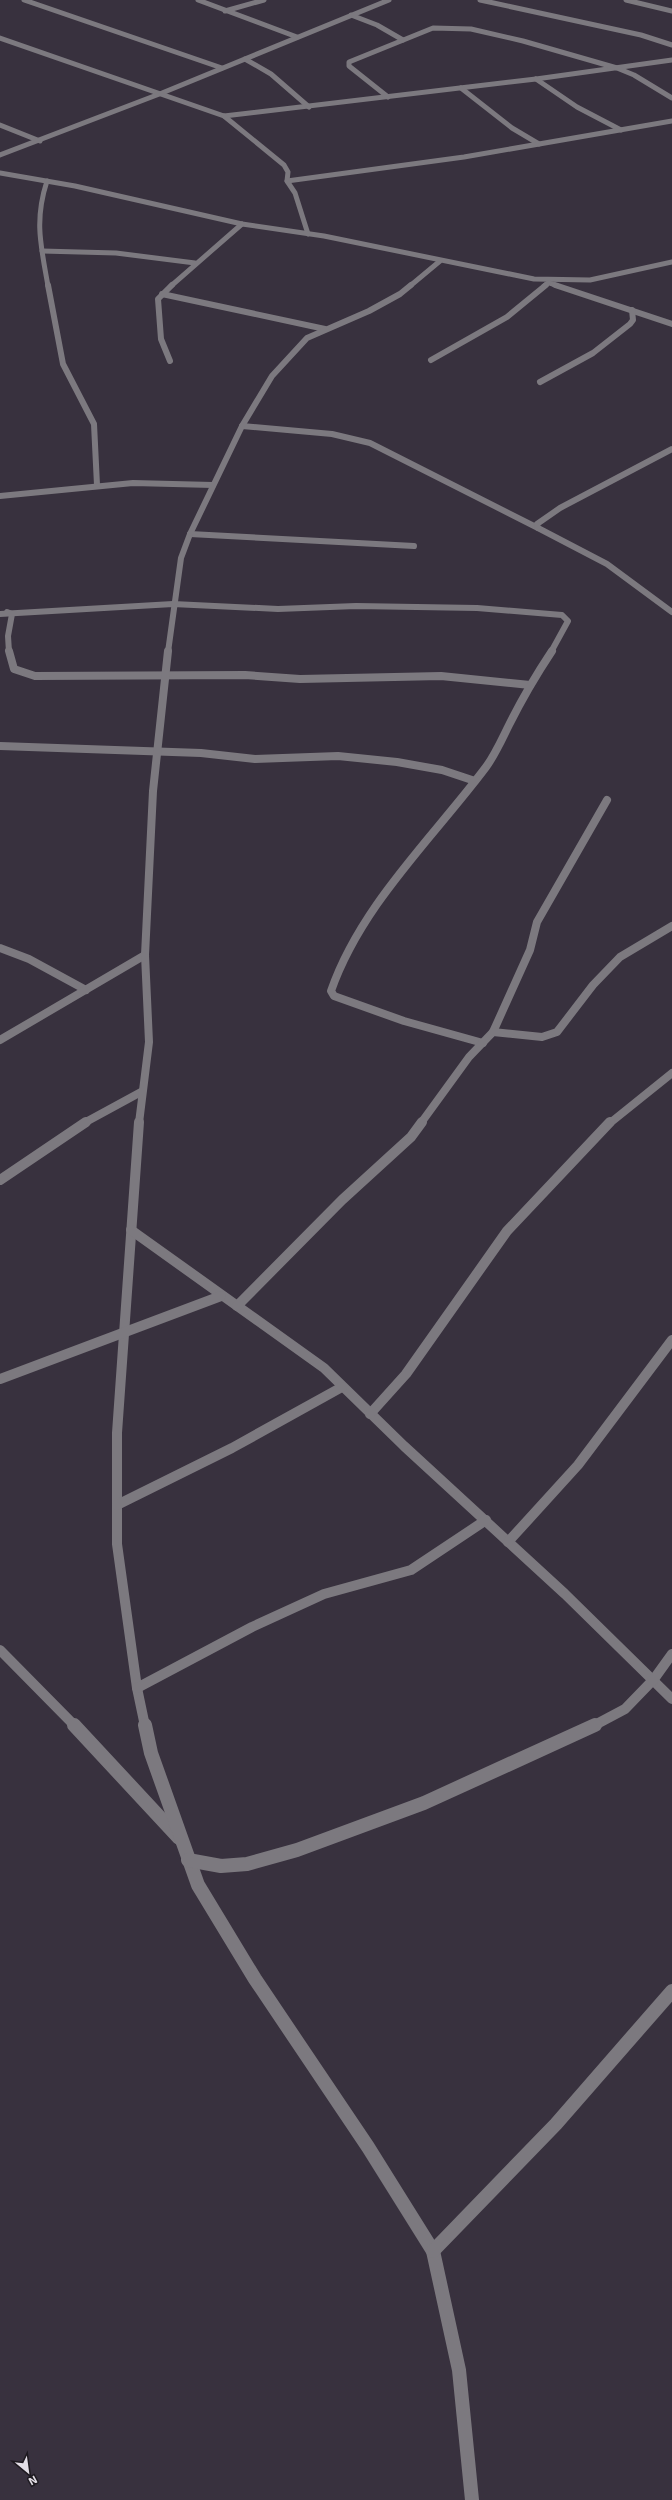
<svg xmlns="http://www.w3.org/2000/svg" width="672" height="2500" font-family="'Exo 2',sans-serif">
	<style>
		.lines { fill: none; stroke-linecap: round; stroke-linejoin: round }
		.minor-far4 { stroke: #7c797f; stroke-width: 5 }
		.minor-far3 { stroke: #7c797f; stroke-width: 6 }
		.minor-far2 { stroke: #7c797f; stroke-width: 8 }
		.minor-far1 { stroke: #7c797f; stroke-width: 10 }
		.minor { stroke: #7c797f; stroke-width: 14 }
	</style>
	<rect width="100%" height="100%" fill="#38313e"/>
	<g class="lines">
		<!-- minor-far4 -->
		<g class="minor-far4">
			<path d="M24,0L222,68"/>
			<path d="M198,0L297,37"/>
			<path d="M480,0L641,35L672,45"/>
			<path d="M626,0L672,11"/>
			<path d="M225,11L264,0"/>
			<path d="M351,15L377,25L403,40"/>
			<path d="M0,38L224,116L536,79L672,60"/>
			<path d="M245,59L271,74L309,107"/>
			<path d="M536,79L577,107L621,130"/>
			<path d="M461,88L512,128L539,144"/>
			<path d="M388,97L349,66V62L433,28L471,29L523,41L617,68L634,75L672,98"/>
			<path d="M224,116L284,165L288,172L287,181L295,193L308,234"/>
			<path d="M0,125L40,141"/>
			<path d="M0,155L162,93L389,0"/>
			<path d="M0,173L75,186L242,224L324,236L534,279L590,280L672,262"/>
			<path d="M47,181C34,221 41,246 48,286"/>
			<path d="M287,181L464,157L672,121"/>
			<path d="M42,251L116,253L195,263"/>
			<path d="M549,283L558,286"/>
			<path d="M171,286L242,224"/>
			<path d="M410,286L440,261"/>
			<path d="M544,286L548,283"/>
		</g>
		<!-- minor-far3 -->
		<g class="minor-far3">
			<path d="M48,285L63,364L94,424L97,485"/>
			<path d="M555,285L672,324"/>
			<path d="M162,294L325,329"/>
			<path d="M431,360L507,317L546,285"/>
			<path d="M170,361L161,339L158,299L172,285"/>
			<path d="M540,382L593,353L630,324L633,320L632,310"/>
			<path d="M242,426L332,434L370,443L538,528"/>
			<path d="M672,449L560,508L537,524L538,528L607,564L672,612"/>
			<path d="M0,496L133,483L213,485"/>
			<path d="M190,534L414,546"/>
			<path d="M7,612L12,614L8,636L9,652"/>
			<path d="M0,614L173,604L278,609L356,606L477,608L562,615L568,621L551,652"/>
			<path d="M168,652L181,558L190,534L242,426L272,376L307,338L369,311L400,294L411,285"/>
		</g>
		<!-- minor-far2 -->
		<g class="minor-far2">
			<path d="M9,651L14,669L35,676L245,675L300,679L441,676L530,685"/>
			<path d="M0,746L201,753L255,759L338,756L397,762L442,770L475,781"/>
			<path d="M0,948L29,959L86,990"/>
			<path d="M493,1032L530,950L537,922L607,800"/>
			<path d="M0,1040L145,955"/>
			<path d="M483,1043L404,1021L334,996L331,991C361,905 432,839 486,767C495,755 502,739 509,725C522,699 536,675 552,651"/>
			<path d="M84,1123L141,1092"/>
			<path d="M139,1123L149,1042L145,955L153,791L168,651"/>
			<path d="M421,1123L469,1057L493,1032L542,1037L557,1032L593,985L620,957L672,926"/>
			<path d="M610,1123L672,1073"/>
		</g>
		<!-- minor-far1 -->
		<g class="minor-far1">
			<path d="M139,1122L117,1433V1544L137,1688L145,1726"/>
			<path d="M0,1180L86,1122"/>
			<path d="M131,1230L324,1368L404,1446L565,1594L672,1699"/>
			<path d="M237,1306L342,1200L411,1137L422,1122"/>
			<path d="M0,1379L221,1296"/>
			<path d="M370,1414L406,1374L507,1231L610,1122"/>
			<path d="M117,1505L232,1448L342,1387"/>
			<path d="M508,1542L578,1465L672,1340"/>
			<path d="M0,1650L75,1726"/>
			<path d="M137,1688L252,1627L324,1594L411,1570L486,1520"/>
			<path d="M593,1726L625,1709L654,1679L672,1654"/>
		</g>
		<!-- minor -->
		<g class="minor">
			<path d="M74,1725L179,1838"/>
			<path d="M145,1725L151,1753L198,1885L255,1979L368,2147L433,2251L459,2370L472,2500"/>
			<path d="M188,1860L221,1866L247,1864L297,1850L424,1803L595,1725"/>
			<path d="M433,2251L556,2124L672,1991"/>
		</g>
	</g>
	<!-- north arrow -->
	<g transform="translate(28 2472) rotate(151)" stroke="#1e1a20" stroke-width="3" paint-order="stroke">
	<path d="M0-3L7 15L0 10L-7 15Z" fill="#e3dee6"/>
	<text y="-6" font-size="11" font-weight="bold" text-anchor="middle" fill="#e3dee6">N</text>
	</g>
</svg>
